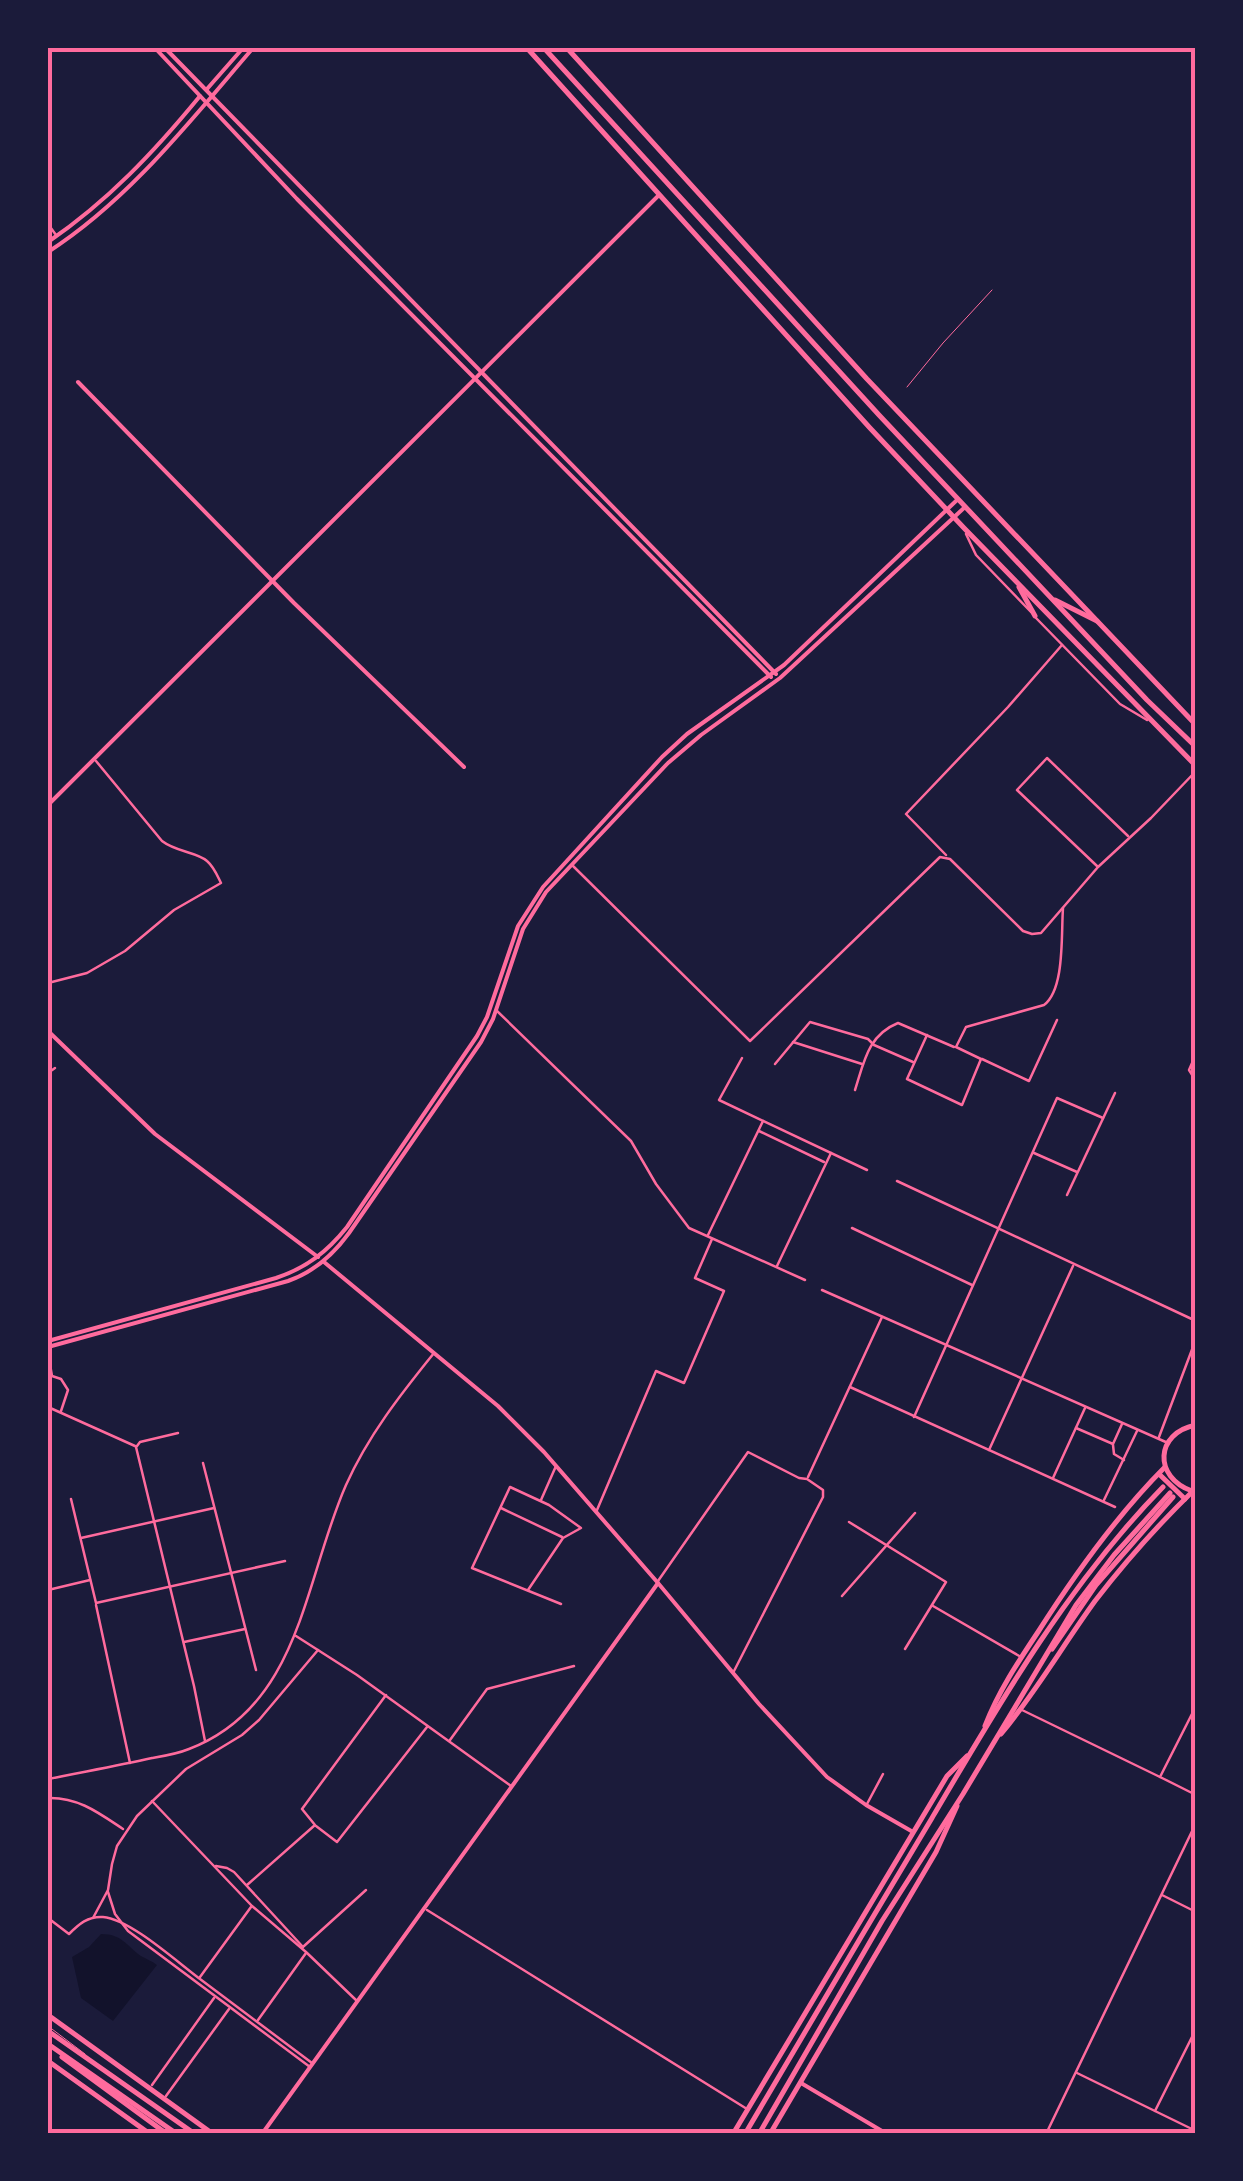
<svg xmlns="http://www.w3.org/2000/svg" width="1243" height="2181" font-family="'Libre Baskerville',serif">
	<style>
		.water { fill: #12122b }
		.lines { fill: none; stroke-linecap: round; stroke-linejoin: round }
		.service { stroke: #ff6b9d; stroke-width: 1 }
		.minor { stroke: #ff6b9d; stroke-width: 2.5 }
		.tertiary { stroke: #ff6b9d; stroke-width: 4 }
		.secondary { stroke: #ff6b9d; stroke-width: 4 }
		.primary { stroke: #ff6b9d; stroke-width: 5 }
		.trunk { stroke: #ff6b9d; stroke-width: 5 }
		.neatline { fill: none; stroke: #ff6b9d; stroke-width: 4 }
	</style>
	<rect width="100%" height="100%" fill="#1b1b3a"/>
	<!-- water -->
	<path class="water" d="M101,1934C122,1934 126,1945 141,1956C146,1959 152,1961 157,1965L113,2021L81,1998L72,1957L89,1947Z"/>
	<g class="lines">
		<!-- service -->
		<g class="service">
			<path d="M907,387L943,343L992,290"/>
			<path d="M48,2026L85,2054"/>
		</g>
		<!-- minor -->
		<g class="minor">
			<path d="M48,224L56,235"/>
			<path d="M966,534L976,555L1031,612"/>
			<path d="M1036,618L1120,704L1147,720"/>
			<path d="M946,855L906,814L1008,707L1062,645"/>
			<path d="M572,865L750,1041L940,857L950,859L1023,931L1032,934L1041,933L1098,867L1151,818L1196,771"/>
			<path d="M1097,866L1017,790L1047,758L1128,836"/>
			<path d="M48,983L87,973L125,951L174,910L221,883C217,875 214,867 207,861C197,852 176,852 162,841L96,761"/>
			<path d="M496,1010L631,1141L656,1184L689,1228L805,1280"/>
			<path d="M927,1035L907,1079L962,1105L981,1059L956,1047L966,1027L1044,1005C1065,989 1061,935 1063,908"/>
			<path d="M793,1042L862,1064"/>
			<path d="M1196,1054L1189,1070L1196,1081"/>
			<path d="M742,1058L719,1100L867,1170"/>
			<path d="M982,1059L1029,1081L1057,1020"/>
			<path d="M775,1064L810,1022L868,1039L874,1045L913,1062"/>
			<path d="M48,1073L55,1068"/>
			<path d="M855,1090C864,1062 868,1035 898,1023L954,1047"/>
			<path d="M759,1131L824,1162"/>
			<path d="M1034,1153L1077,1172"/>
			<path d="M897,1181L1196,1321"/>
			<path d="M1067,1195L1115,1093"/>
			<path d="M852,1228L972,1285"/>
			<path d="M708,1235L763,1121"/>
			<path d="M777,1266L831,1153"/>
			<path d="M822,1290L1168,1443"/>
			<path d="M48,1353L52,1376L61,1379L68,1390L61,1411"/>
			<path d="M850,1387L1115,1507"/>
			<path d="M48,1407L135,1446"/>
			<path d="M914,1417L1057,1098L1103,1118"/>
			<path d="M1076,1428L1113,1444L1122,1424"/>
			<path d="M1159,1437L1196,1339"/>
			<path d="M1113,1445L1114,1454L1124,1460"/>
			<path d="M137,1446L140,1442L178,1433"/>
			<path d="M136,1447L194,1686L205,1741"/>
			<path d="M989,1450L1073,1266"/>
			<path d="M203,1463L256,1670"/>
			<path d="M808,1477L882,1317"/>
			<path d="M1053,1478L1085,1408"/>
			<path d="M71,1499L96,1603L285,1561"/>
			<path d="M541,1500L556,1466"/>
			<path d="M1104,1500L1137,1431"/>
			<path d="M501,1508L562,1537"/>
			<path d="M597,1510L656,1371L684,1383L724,1291L695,1278L712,1239"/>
			<path d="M849,1522L946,1582L905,1649"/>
			<path d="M81,1538L214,1508"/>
			<path d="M658,1581L748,1452L799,1478L807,1479L823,1490V1497L733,1673"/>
			<path d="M48,1590L90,1580"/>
			<path d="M528,1590L563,1538L581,1528L549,1505L510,1487L472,1568L561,1604"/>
			<path d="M842,1596L915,1513"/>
			<path d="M96,1605L130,1763"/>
			<path d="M933,1606L1021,1657"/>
			<path d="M296,1636L357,1675L511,1786"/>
			<path d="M184,1642L245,1629"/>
			<path d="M1196,1706L1160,1777L1196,1795"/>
			<path d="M1022,1710L1160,1777"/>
			<path d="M450,1740L487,1689L574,1666"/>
			<path d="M48,1779C82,1772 117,1766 152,1758C164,1756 177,1754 189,1749C301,1706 304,1580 346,1485C368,1436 400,1395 434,1353"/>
			<path d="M48,1798C78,1797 99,1813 123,1829"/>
			<path d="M152,1801L252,1906L306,1952L357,2001"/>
			<path d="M867,1804L883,1774"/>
			<path d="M316,1826L337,1842L427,1727"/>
			<path d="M216,1866L227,1868L234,1872L303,1947"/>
			<path d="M247,1885L315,1825L302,1809L386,1695"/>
			<path d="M108,1892L115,1914L128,1931L310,2067"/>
			<path d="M1162,1895L1196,1912"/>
			<path d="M427,1910L747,2109"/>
			<path d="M48,1918L69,1934C79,1924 88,1916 103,1917C130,1919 177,1962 200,1979C237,2007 275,2035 312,2063"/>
			<path d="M93,1918L108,1890L112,1864L117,1846L137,1816L186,1769L242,1735L259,1720L318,1650"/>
			<path d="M304,1946L366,1890"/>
			<path d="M200,1977L251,1907"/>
			<path d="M258,2020L306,1953"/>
			<path d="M1077,2073L1196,2131"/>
			<path d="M152,2085L214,1998"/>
			<path d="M166,2096L229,2009"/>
			<path d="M1155,2111L1196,2029"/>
			<path d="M1046,2134L1196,1823"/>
		</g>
		<!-- tertiary -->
		<g class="tertiary">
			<path d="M78,382L294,603L464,767"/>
			<path d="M48,805L659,195"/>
			<path d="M48,1031L155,1134L318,1257"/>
			<path d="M324,1262L498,1406L544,1452L658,1583L759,1704L827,1777L866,1805L913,1832"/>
			<path d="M801,2083L887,2134"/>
			<path d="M262,2134L658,1583"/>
		</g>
		<!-- secondary -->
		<g class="secondary">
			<path d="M155,48L297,199L771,677"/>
			<path d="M165,48L776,674"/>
			<path d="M207,89L243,48"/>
			<path d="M48,242C108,201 154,152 200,96"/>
			<path d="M48,252C129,200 191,120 253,48"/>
			<path d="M48,1341L276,1278C306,1268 327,1252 347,1227L477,1036L487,1017L518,926L543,887L662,757L687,734L784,665L957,500"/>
			<path d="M48,1347L288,1281C314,1272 333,1255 349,1233L481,1042L493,1019L523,929L546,892L668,763L701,735L780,678L965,507"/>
		</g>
		<!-- primary -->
		<g class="primary">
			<path d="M567,48L867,379L1196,725"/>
			<path d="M1159,1474L1185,1499"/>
			<path d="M1192,1491C1153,1477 1155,1433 1196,1425"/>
			<path d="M985,1726C998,1692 1018,1662 1038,1632C1075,1574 1116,1516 1165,1467"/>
			<path d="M1001,1734C1036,1692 1063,1645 1095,1601C1125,1562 1158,1525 1193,1491"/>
			<path d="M48,2015L213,2134"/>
			<path d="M62,2057L167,2134"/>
			<path d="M48,2061L150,2134"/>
			<path d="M733,2134L947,1776L967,1756"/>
			<path d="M770,2134L936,1852L957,1806"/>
		</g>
		<!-- trunk -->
		<g class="trunk">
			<path d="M527,48L870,428L964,528L1196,766"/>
			<path d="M544,48L879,415L1147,700L1196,747"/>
			<path d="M1019,587L1035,616"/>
			<path d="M1055,600L1097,621"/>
			<path d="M1052,1649L1096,1585L1173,1497"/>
			<path d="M48,2031L195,2134"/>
			<path d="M48,2044L177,2134"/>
			<path d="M745,2134C807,2028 869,1923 932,1818C1000,1702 1069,1583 1163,1487"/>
			<path d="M759,2134L882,1921L963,1794L1076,1605L1114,1555L1170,1493"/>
		</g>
	</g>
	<!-- border -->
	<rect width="1243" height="2181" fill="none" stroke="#1b1b3a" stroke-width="100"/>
	<rect x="50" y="50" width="1143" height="2081" class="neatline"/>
</svg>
